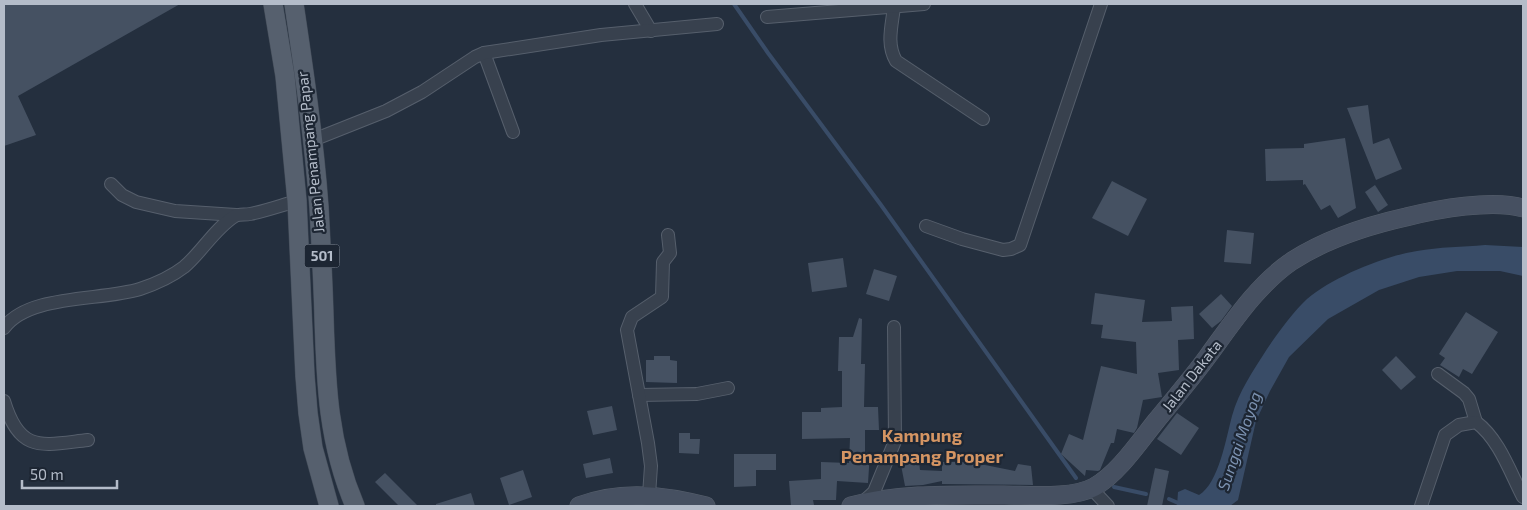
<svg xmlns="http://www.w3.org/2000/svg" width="1527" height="510" font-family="'Exo 2',sans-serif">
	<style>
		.water { fill: #394c67 }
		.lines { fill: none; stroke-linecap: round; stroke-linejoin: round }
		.stream { stroke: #394c67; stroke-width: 4 }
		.building { fill: #455162 }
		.street-casing { stroke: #565f6c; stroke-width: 14 }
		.secondary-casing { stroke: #565f6c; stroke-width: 19 }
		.primary-casing { stroke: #414a57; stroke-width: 20 }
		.street { stroke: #38414e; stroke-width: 12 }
		.secondary { stroke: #465061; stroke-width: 18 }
		.primary { stroke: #56606e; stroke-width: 19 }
		.labels { text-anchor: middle; stroke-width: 4.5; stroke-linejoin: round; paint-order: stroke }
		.shield { fill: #1d2633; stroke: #878f9c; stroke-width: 1 }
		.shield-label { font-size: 14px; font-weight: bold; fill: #b4bcc9 }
		.street-label { font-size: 15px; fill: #b4bcc9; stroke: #1d2633 }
		.water-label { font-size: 16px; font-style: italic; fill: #7c92b1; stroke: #1d2633 }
		.quarter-label { font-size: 18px; font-weight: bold; fill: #d59563; stroke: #1d2633 }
	</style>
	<rect width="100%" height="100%" fill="#242f3e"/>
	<!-- water -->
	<path class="water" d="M1485,245L1523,247V276L1500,271H1457L1419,277L1379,290L1328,319L1289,357L1270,391L1256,421L1238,500L1230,506H1177L1178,492L1185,489L1199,495C1219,483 1226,438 1232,416C1239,391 1253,371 1267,349C1277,334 1294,311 1307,299C1333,277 1384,256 1417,251C1439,247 1463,247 1485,245Z"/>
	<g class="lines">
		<!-- stream -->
		<g class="stream">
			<path d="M734,4L768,53L881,205L1076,478"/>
			<path d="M1114,487L1146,494"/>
			<path d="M1169,499L1185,506"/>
		</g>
	</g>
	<!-- building -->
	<g class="building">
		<path d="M4,4H180L18,96L36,135L4,146Z"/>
		<path d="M1368,105L1373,144L1389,138L1402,169L1376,180L1347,108Z"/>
		<path d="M1345,138L1356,208L1338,218L1330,205L1321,210L1305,184L1303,185V180L1266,181L1265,149L1304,148V144Z"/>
		<path d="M1112,181L1147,199L1128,236L1092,218Z"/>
		<path d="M1375,185L1388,205L1378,212L1365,192Z"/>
		<path d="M1227,230L1254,233L1251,264L1224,262Z"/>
		<path d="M843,258L847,287L812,292L808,263Z"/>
		<path d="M874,269L897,276L889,301L866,294Z"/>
		<path d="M1095,293L1145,300L1142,322L1172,321L1171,307L1193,306L1194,339L1178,340L1179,370L1158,373L1162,397L1143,400L1137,428L1134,433L1117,429L1114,443H1111L1100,470L1098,471L1086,470L1085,476L1061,454L1069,434L1083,440L1101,366L1137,374L1136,342L1101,338L1103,325L1091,324Z"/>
		<path d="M1221,294L1232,306L1221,321L1212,328L1199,314Z"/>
		<path d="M1466,312L1498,332L1472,374L1463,369L1459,377L1440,365L1445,358L1439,354Z"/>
		<path d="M859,318L862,319L861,364H865L864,407H878L879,430H865V452H870L868,483L837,481L836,500H813L814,505L791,506L789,481L821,479V462L849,463L850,438L802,439V412H821V408L842,407V371H838L839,337H853Z"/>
		<path d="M654,356H670V360L677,361V383L646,382V360H654Z"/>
		<path d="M1396,356L1416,377L1401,390L1382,370Z"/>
		<path d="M612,406L617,430L593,435L587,411Z"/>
		<path d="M1177,413L1199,428L1181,455L1157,439Z"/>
		<path d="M679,433H690V439H700L699,454L679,453Z"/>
		<path d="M734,454H776V470H756V486L734,487Z"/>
		<path d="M610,458L613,473L586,478L583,464Z"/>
		<path d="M919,461L920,470L942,471V462H970L1015,471L1018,464L1031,466L1033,485L942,484V481L923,485L905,486L901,465Z"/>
		<path d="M1155,468L1169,471L1162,506H1147Z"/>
		<path d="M523,470L532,497L509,505L500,478Z"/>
		<path d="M385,473L418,506H399L375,482Z"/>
		<path d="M471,493L475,506H436V504Z"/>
	</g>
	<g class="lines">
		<defs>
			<g id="street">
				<path d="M635,4L651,31"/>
				<path d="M894,7C892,25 886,44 896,61L983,119"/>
				<path d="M767,17L924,4"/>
				<path d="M484,53L513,132"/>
				<path d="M313,140L386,111L422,92L475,57L484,53L601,35L717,24"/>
				<path d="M111,184L122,195L136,202L175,211L236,215"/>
				<path d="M926,226L962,239L1003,250L1011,249L1020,245L1101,4"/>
				<path d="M4,328C28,294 102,301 140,289C155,284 171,277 184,267C201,253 215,228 235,216C239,214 245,215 250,214C266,211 282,205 297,201"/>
				<path d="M1438,374L1464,393L1469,399L1476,422"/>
				<path d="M639,395L697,394L728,388"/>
				<path d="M4,401C20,454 42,445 88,440"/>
				<path d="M1092,489L1108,506"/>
				<path d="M649,495L651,466L648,443L627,330L632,317L662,297L663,262L670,253L668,235"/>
				<path d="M862,503L874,492L895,441L894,327"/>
				<path d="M1421,506L1445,435L1459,425L1476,422C1499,439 1510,472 1523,497"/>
			</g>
			<g id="secondary">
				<path d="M579,506C621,490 664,495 706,506"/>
				<path d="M851,506C900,493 954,495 1004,495C1030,495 1072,499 1094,487C1117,475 1140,441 1156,421C1174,399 1192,378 1208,356C1233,322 1257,285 1292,261C1326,239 1366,226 1406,217C1438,209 1492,199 1523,208"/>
			</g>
			<g id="primary">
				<path d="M273,4L285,76L297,201L305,376L308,413L313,448L329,506"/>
				<path d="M294,4C304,71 314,139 319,207C321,244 323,280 324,317C326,384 328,443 355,506"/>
			</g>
		</defs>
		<!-- street casing -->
		<use href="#street" class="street-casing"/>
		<!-- secondary casing -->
		<use href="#secondary" class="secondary-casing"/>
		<!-- primary casing -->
		<use href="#primary" class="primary-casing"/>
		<!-- street -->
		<use href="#street" class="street"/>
		<!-- secondary -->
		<use href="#secondary" class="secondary"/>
		<!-- primary -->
		<use href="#primary" class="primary"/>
	</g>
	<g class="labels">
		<!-- shield labels -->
		<rect class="shield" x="304.5" y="244.5" width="35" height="23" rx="4"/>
		<g class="shield-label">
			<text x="322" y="261">501</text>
		</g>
		<!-- street labels -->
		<g class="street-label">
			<text transform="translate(311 152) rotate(-96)" y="5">Jalan Penampang Papar</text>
			<text transform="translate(1192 376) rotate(-52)" y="5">Jalan Dakata</text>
		</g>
		<!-- water labels -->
		<g class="water-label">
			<text transform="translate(1239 441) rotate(-71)" y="6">Sungai Moyog</text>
		</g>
		<!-- quarter labels -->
		<g class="quarter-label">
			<text x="922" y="442">Kampung<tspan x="922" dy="21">Penampang Proper</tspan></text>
		</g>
	</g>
	<!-- border -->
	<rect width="1527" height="510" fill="none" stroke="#b4bcc9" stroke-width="10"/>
	<!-- scale -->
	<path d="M22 480v8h95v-8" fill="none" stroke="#b4bcc9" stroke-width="2.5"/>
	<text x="30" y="480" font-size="15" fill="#b4bcc9" stroke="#1d2633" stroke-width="4" paint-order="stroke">50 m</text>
</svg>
